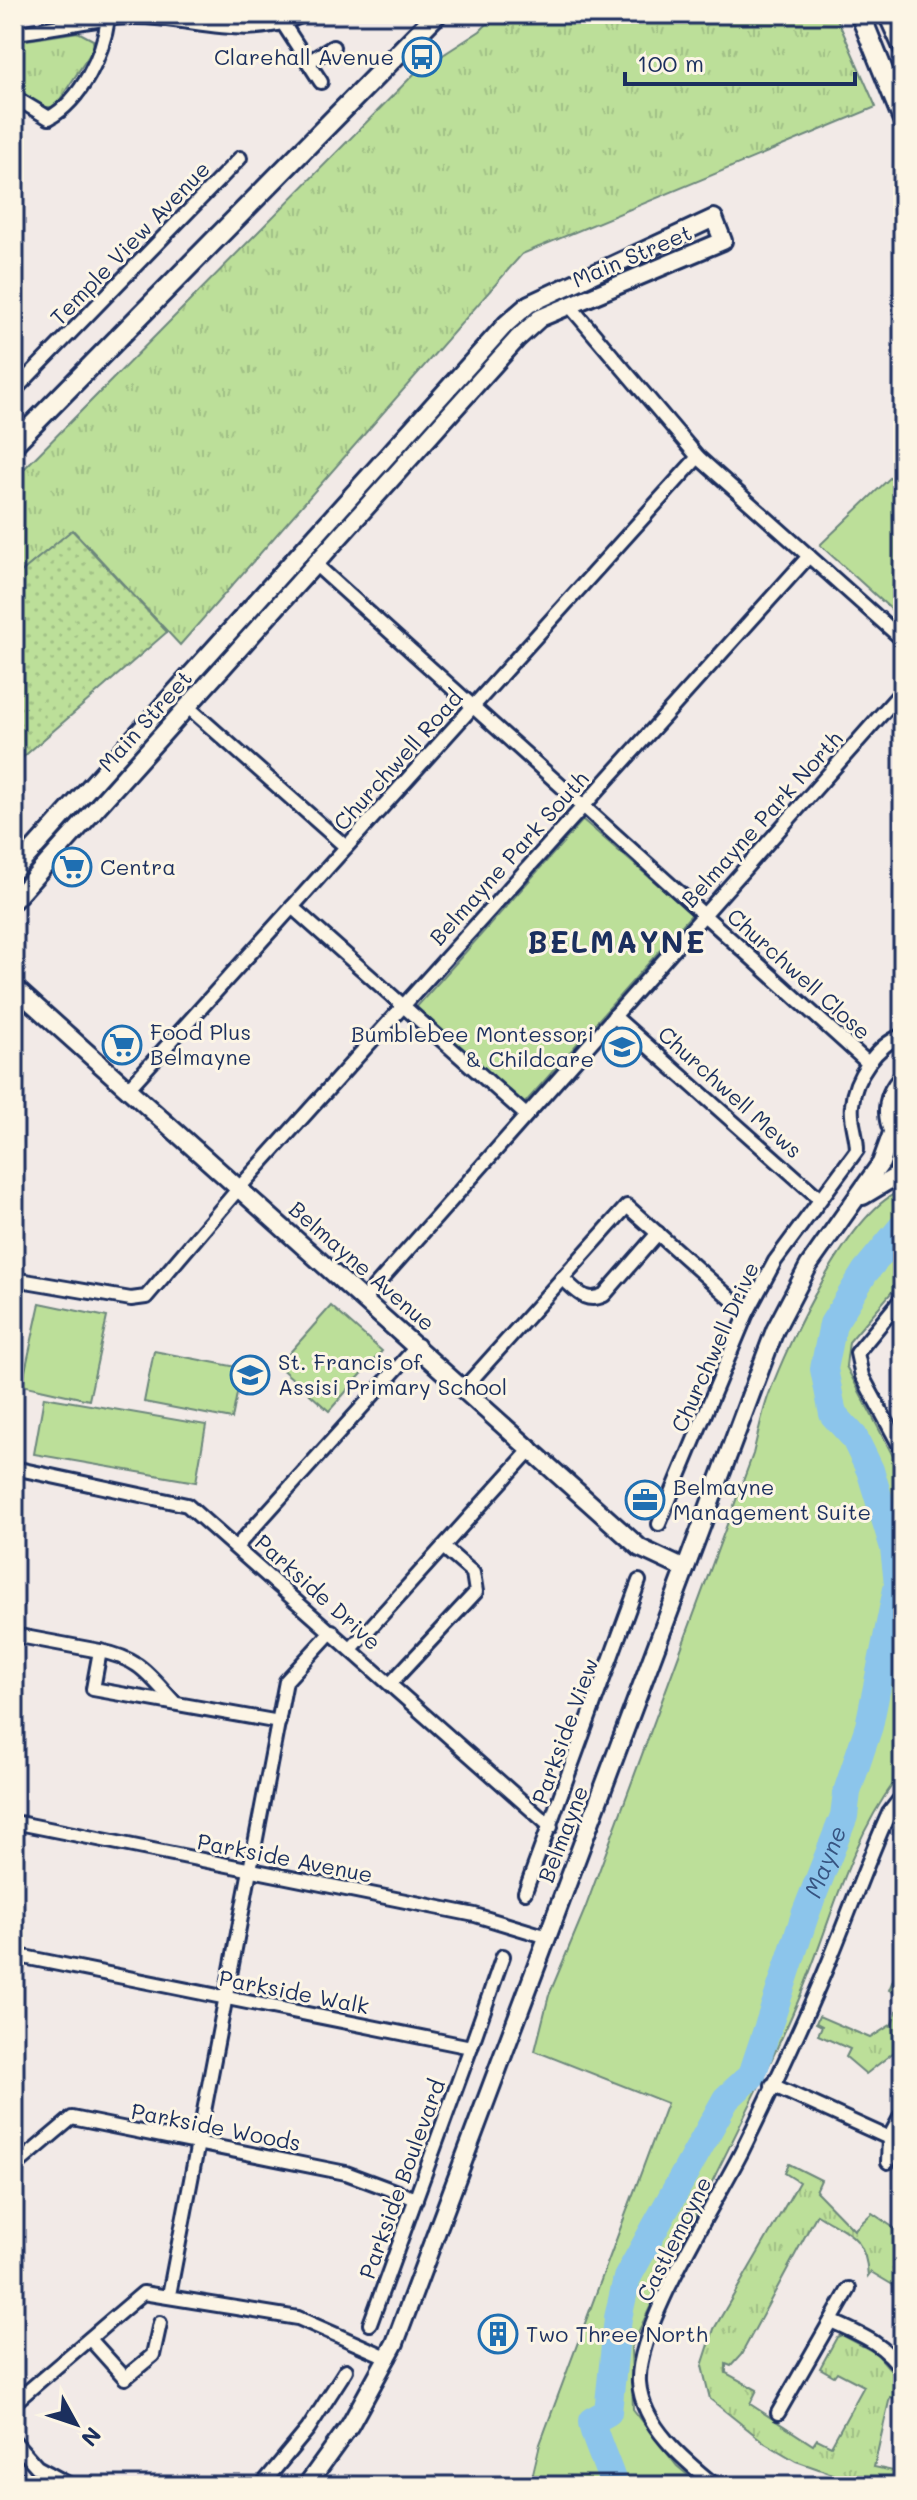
<svg xmlns="http://www.w3.org/2000/svg" width="917" height="2500" font-family="Mali,sans-serif">
	<style>
		.grass { fill: url(#grass-tufts); stroke: #6c877c; stroke-width: 2 }
		.park { fill: #bcdf99; stroke: #6c877c; stroke-width: 2 }
		.garden { fill: url(#garden-dots); stroke: #6c877c; stroke-width: 2 }
		.lines { fill: none; stroke-linecap: round; stroke-linejoin: round }
		.river { stroke: #8cc5eb; stroke-width: 28 }
		.minor-casing { stroke: #1b2f5e; stroke-width: 18 }
		.tertiary-casing { stroke: #1b2f5e; stroke-width: 22 }
		.secondary-casing { stroke: #1b2f5e; stroke-width: 24 }
		.minor { stroke: #fcf5e5; stroke-width: 12 }
		.tertiary { stroke: #fcf5e5; stroke-width: 16 }
		.secondary { stroke: #fcf5e5; stroke-width: 18 }
		.labels { text-anchor: middle; stroke-width: 6; stroke-linejoin: round; paint-order: stroke }
		.poi-label { font-size: 22px; fill: #1b2f5e; stroke: #fcf5e5; text-anchor: start }
		.street-label { font-size: 22px; fill: #1b2f5e; stroke: #fcf5e5 }
		.water-label { font-size: 24px; font-style: italic; fill: #375481; stroke: #fcf5e5 }
		.district-label { font-size: 30px; font-weight: bold; letter-spacing: 2px; fill: #1b2f5e; stroke: #fcf5e5 }
	</style>
	<defs>
		<pattern id="grass-tufts" width="24" height="20" patternUnits="userSpaceOnUse" patternTransform="scale(2)"><rect width="24" height="20" fill="#bcdf99"/><path d="M3 7l-1-3M5 7V3M7 7l1-3M15 17l-1-3M17 17v-4M19 17l1-3" fill="none" stroke="#a1c086"/></pattern>
		<pattern id="garden-dots" width="8" height="8" patternUnits="userSpaceOnUse" patternTransform="scale(2)"><rect width="8" height="8" fill="#bcdf99"/><path d="M2 2h.1M6 6h.1" fill="none" stroke="#a1c086" stroke-width="1.8" stroke-linecap="round"/></pattern>
	</defs>
	<rect width="100%" height="100%" fill="#f2eae7"/>
	<filter id="ink" filterUnits="userSpaceOnUse"><feTurbulence type="fractalNoise" baseFrequency=".0125" numOctaves="2"/><feDisplacementMap in="SourceGraphic" scale="16" xChannelSelector="R" yChannelSelector="G"/><feConvolveMatrix kernelMatrix="1 2 1 2 8 2 1 2 1" color-interpolation-filters="sRGB"/></filter>
	<g filter="url(#ink)">
		<!-- grass -->
		<g class="grass">
			<path d="M497,14H835L876,107L522,254L180,645L73,530L14,578V479L415,73L480,31Z"/>
			<path d="M78,32L93,40L94,48L55,107H42L14,91V42Z"/>
			<path d="M903,1956V2045L866,2074L846,2057L850,2049L818,2035L822,2026L816,2023L819,2016L870,2038L892,2024L902,1996L889,1990Z"/>
			<path d="M789,2164L821,2180L816,2191L854,2230L872,2213L903,2234V2291L871,2272L868,2276C866,2235 847,2233 817,2214L741,2355L731,2366L726,2364V2373L757,2390L750,2404L813,2445L817,2439L831,2446L864,2386L837,2372L834,2376L820,2368L837,2337L842,2335L876,2353L903,2384V2399L890,2397L874,2467L903,2473V2486H878L863,2481L861,2484L796,2461L765,2443L710,2399L702,2366L714,2329L799,2182L785,2173Z"/>
		</g>
		<!-- park -->
		<g class="park">
			<path d="M895,473L903,480V620L820,545Z"/>
			<path d="M583,820L692,914L524,1104L413,1011Z"/>
			<path d="M903,1190V1279L849,1342L846,1366L903,1475V1781H895C845,1849 829,1932 795,2008C745,2123 683,2234 631,2348L633,2409L677,2466L701,2486H530L540,2444L667,2103L535,2051L549,1995L585,1909L753,1454C758,1434 762,1413 769,1394C788,1343 850,1208 903,1190Z"/>
			<path d="M40,1303L107,1317L89,1400L22,1385Z"/>
			<path d="M331,1306L382,1351L329,1411L278,1366Z"/>
			<path d="M154,1351L242,1368L232,1419L144,1402Z"/>
			<path d="M44,1397L206,1425L196,1482L34,1454Z"/>
		</g>
		<!-- garden -->
		<path class="garden" d="M72,530L167,632L14,765V578Z"/>
		<g class="lines">
			<!-- river -->
			<path class="river" id="s1" d="M614,2486C610,2470 592,2433 592,2421L608,2412L618,2318L627,2278L726,2099L752,2075L805,1915L844,1816L847,1792L869,1726L898,1584L894,1548L870,1470L854,1437L833,1414L824,1369L833,1324L865,1272L903,1226"/>
			<defs>
				<g id="minor">
					<path d="M284,25L321,82"/>
					<path d="M14,33C54,29 95,17 136,17C194,17 247,43 305,14"/>
					<path d="M308,62L333,47"/>
					<path d="M14,97L49,118C82,100 103,54 108,19"/>
					<path d="M570,306L698,457L903,640"/>
					<path d="M14,391L240,158"/>
					<path d="M315,564L868,1063"/>
					<path d="M188,707L346,847"/>
					<path d="M292,907L526,1115"/>
					<path d="M614,1016L819,1198"/>
					<path d="M128,1089L698,457"/>
					<path d="M562,1278C577,1291 585,1304 604,1295L658,1233"/>
					<path d="M14,1279L131,1299L146,1297L239,1188L809,556"/>
					<path d="M903,1297L857,1353L862,1376L903,1452"/>
					<path d="M365,1298L903,690"/>
					<path d="M465,1387L627,1206L747,1313"/>
					<path d="M14,1468L187,1505L551,1827"/>
					<path d="M659,1524L747,1313L775,1261L857,1150C857,1134 850,1121 852,1105C854,1077 877,1045 903,1035"/>
					<path d="M237,1546L418,1345"/>
					<path d="M14,1635L100,1651L93,1689L279,1722"/>
					<path d="M351,1649L532,1448"/>
					<path d="M100,1651C140,1659 147,1673 174,1702"/>
					<path d="M391,1683L476,1592L473,1573L443,1547"/>
					<path d="M14,1822L475,1915L548,1937"/>
					<path d="M525,1892L639,1581"/>
					<path d="M14,1955L471,2047L503,1956"/>
					<path d="M772,2085L889,2138"/>
					<path d="M20,2162L72,2118L346,2173L416,2199"/>
					<path d="M888,2162L889,2138L903,2112"/>
					<path d="M169,2295L286,1681L332,1631"/>
					<path d="M831,2321C860,2334 886,2344 903,2372"/>
					<path d="M370,2324L471,2047"/>
					<path d="M90,2339L125,2378L153,2355L160,2323"/>
					<path d="M14,2403L143,2293L298,2318L389,2358"/>
					<path d="M778,2413L849,2289"/>
					<path d="M14,2441L37,2467L72,2486"/>
					<path d="M14,2477L31,2486"/>
					<path d="M261,2486L308,2429L346,2370"/>
					<path d="M716,2486C685,2461 642,2426 639,2382C636,2327 715,2205 742,2151C770,2094 798,2035 823,1976C846,1922 865,1866 889,1813L903,1795"/>
				</g>
				<g id="tertiary">
					<path d="M14,871L506,324L529,304L714,218L723,241L540,318L517,339L14,900"/>
					<path d="M14,987L640,1548L685,1569"/>
					<path d="M903,1077C882,1099 884,1125 903,1147"/>
					<path d="M863,1196L903,1172"/>
					<path d="M306,2486L350,2425L395,2343L775,1330L809,1265L881,1163L892,1133"/>
				</g>
				<g id="secondary">
					<path d="M860,14L903,120"/>
					<path d="M888,14L903,47"/>
					<path d="M14,444L437,14"/>
				</g>
			</defs>
			<!-- minor casing -->
			<use href="#minor" class="minor-casing"/>
			<!-- tertiary casing -->
			<use href="#tertiary" class="tertiary-casing"/>
			<!-- secondary casing -->
			<use href="#secondary" class="secondary-casing"/>
			<!-- minor -->
			<use href="#minor" class="minor"/>
			<!-- tertiary -->
			<use href="#tertiary" class="tertiary"/>
			<!-- secondary -->
			<use href="#secondary" class="secondary"/>
		</g>
	</g>
	<!-- icons -->
	<defs>
		<symbol id="bus-ring" viewBox="-11 -11 22 22"><circle r="9.5" fill="#fcf5e5" stroke="#1f6fb2" stroke-width="1.5"/><path d="M-5-6H5V4H4V6H2V4H-2V6H-4V4H-5ZM-3.5-4V0h7V-4ZM-3.5 1.2v1.5H-2V1.2ZM2 1.2v1.5H3.5V1.2Z" fill="#1f6fb2"/></symbol>
		<symbol id="supermarket-ring" viewBox="-11 -11 22 22"><circle r="9.5" fill="#fcf5e5" stroke="#1f6fb2" stroke-width="1.5"/><path d="M-6-5.5h2.5l.6 2H6L4.5 2H-2.5L-4.4-4H-6ZM-1.5 3.2a1.3 1.3 0 1 0 .1 0ZM3 3.2a1.3 1.3 0 1 0 .1 0Z" fill="#1f6fb2"/></symbol>
		<symbol id="school-ring" viewBox="-11 -11 22 22"><circle r="9.5" fill="#fcf5e5" stroke="#1f6fb2" stroke-width="1.5"/><path d="M0-5L7-2L0 1L-7-2ZM-4 1L0 2.5L4 1V4Q0 6-4 4Z" fill="#1f6fb2"/></symbol>
		<symbol id="office-ring" viewBox="-11 -11 22 22"><circle r="9.5" fill="#fcf5e5" stroke="#1f6fb2" stroke-width="1.5"/><path d="M-6-3h4V-5.5h4V-3h4V5H-6ZM-1-4.5V-3h2v-1.5ZM-6 0V1H6V0Z" fill="#1f6fb2"/></symbol>
		<symbol id="building-ring" viewBox="-11 -11 22 22"><circle r="9.5" fill="#fcf5e5" stroke="#1f6fb2" stroke-width="1.5"/><path d="M-4-6H4V6H1V3H-1V6H-4ZM-2.5-4.3h1.7v1.8h-1.7ZM.8-4.3h1.7v1.8H.8ZM-2.5-1h1.7V.8h-1.7ZM.8-1h1.7V.8H.8Z" fill="#1f6fb2"/></symbol>
	</defs>
	<g fill-rule="evenodd">
		<use href="#bus-ring" x="400" y="35" width="44" height="44"/>
		<use href="#supermarket-ring" x="50" y="845" width="44" height="44"/>
		<use href="#supermarket-ring" x="100" y="1023" width="44" height="44"/>
		<use href="#school-ring" x="600" y="1025" width="44" height="44"/>
		<use href="#school-ring" x="228" y="1353" width="44" height="44"/>
		<use href="#office-ring" x="623" y="1478" width="44" height="44"/>
		<use href="#building-ring" x="476" y="2312" width="44" height="44"/>
	</g>
	<g class="labels">
		<!-- poi labels -->
		<g class="poi-label">
			<text x="394" y="65" text-anchor="end">Clarehall Avenue</text>
			<text x="100" y="875">Centra</text>
			<text x="150" y="1040">Food Plus<tspan x="150" dy="25">Belmayne</tspan></text>
			<text x="594" y="1042" text-anchor="end">Bumblebee Montessori<tspan x="594" dy="25">&amp; Childcare</tspan></text>
			<text x="278" y="1370">St. Francis of<tspan x="278" dy="25">Assisi Primary School</tspan></text>
			<text x="673" y="1495">Belmayne<tspan x="673" dy="25">Management Suite</tspan></text>
			<text x="526" y="2342">Two Three North</text>
		</g>
		<!-- street labels -->
		<g class="street-label">
			<text transform="translate(130 243) rotate(-46)" y="8">Temple View Avenue</text>
			<text transform="translate(632 256) rotate(-23)" y="8">Main Street</text>
			<text transform="translate(145 721) rotate(-48)" y="8">Main Street</text>
			<text transform="translate(398 760) rotate(-48)" y="8">Churchwell Road</text>
			<text transform="translate(762 819) rotate(-48)" y="8">Belmayne Park North</text>
			<text transform="translate(509 858) rotate(-48)" y="8">Belmayne Park South</text>
			<text transform="translate(799 974) rotate(42)" y="8">Churchwell Close</text>
			<text transform="translate(730 1092) rotate(42)" y="8">Churchwell Mews</text>
			<text transform="translate(362 1266) rotate(41)" y="8">Belmayne Avenue</text>
			<text transform="translate(715 1347) rotate(-66)" y="8">Churchwell Drive</text>
			<text transform="translate(318 1592) rotate(42)" y="8">Parkside Drive</text>
			<text transform="translate(565 1731) rotate(-70)" y="8">Parkside View</text>
			<text transform="translate(563 1834) rotate(-69)" y="8">Belmayne</text>
			<text transform="translate(285 1858) rotate(11)" y="8">Parkside Avenue</text>
			<text transform="translate(294 1992) rotate(11)" y="8">Parkside Walk</text>
			<text transform="translate(216 2127) rotate(11)" y="8">Parkside Woods</text>
			<text transform="translate(402 2179) rotate(-70)" y="8">Parkside Boulevard</text>
			<text transform="translate(674 2239) rotate(-63)" y="8">Castlemoyne</text>
		</g>
		<!-- water labels -->
		<g class="water-label">
			<text dy="8" stroke="none"><textPath href="#s1" startOffset="688">Mayne</textPath></text>
		</g>
		<!-- district labels -->
		<g class="district-label">
			<text x="617" y="953">BELMAYNE</text>
		</g>
	</g>
	<!-- margin -->
	<rect width="917" height="2500" fill="none" stroke="#fcf5e5" stroke-width="48"/>
	<rect x="24" y="24" width="869" height="2452" fill="none" stroke="#1b2f5e" stroke-width="3" filter="url(#ink)"/>
	<!-- north arrow -->
	<g transform="translate(76 2424) rotate(130)" stroke="#fcf5e5" stroke-width="6" paint-order="stroke">
	<path d="M0-6L14 30L0 20L-14 30Z" fill="#1b2f5e"/>
	<text y="-12" font-size="22" font-weight="bold" text-anchor="middle" fill="#1b2f5e">N</text>
	</g>
	<!-- scale -->
	<path d="M625 72v12h230v-12" fill="none" stroke="#1b2f5e" stroke-width="4"/>
	<text x="637" y="72" font-size="24" fill="#1b2f5e" stroke="#fcf5e5" stroke-width="6" paint-order="stroke">100 m</text>
</svg>
